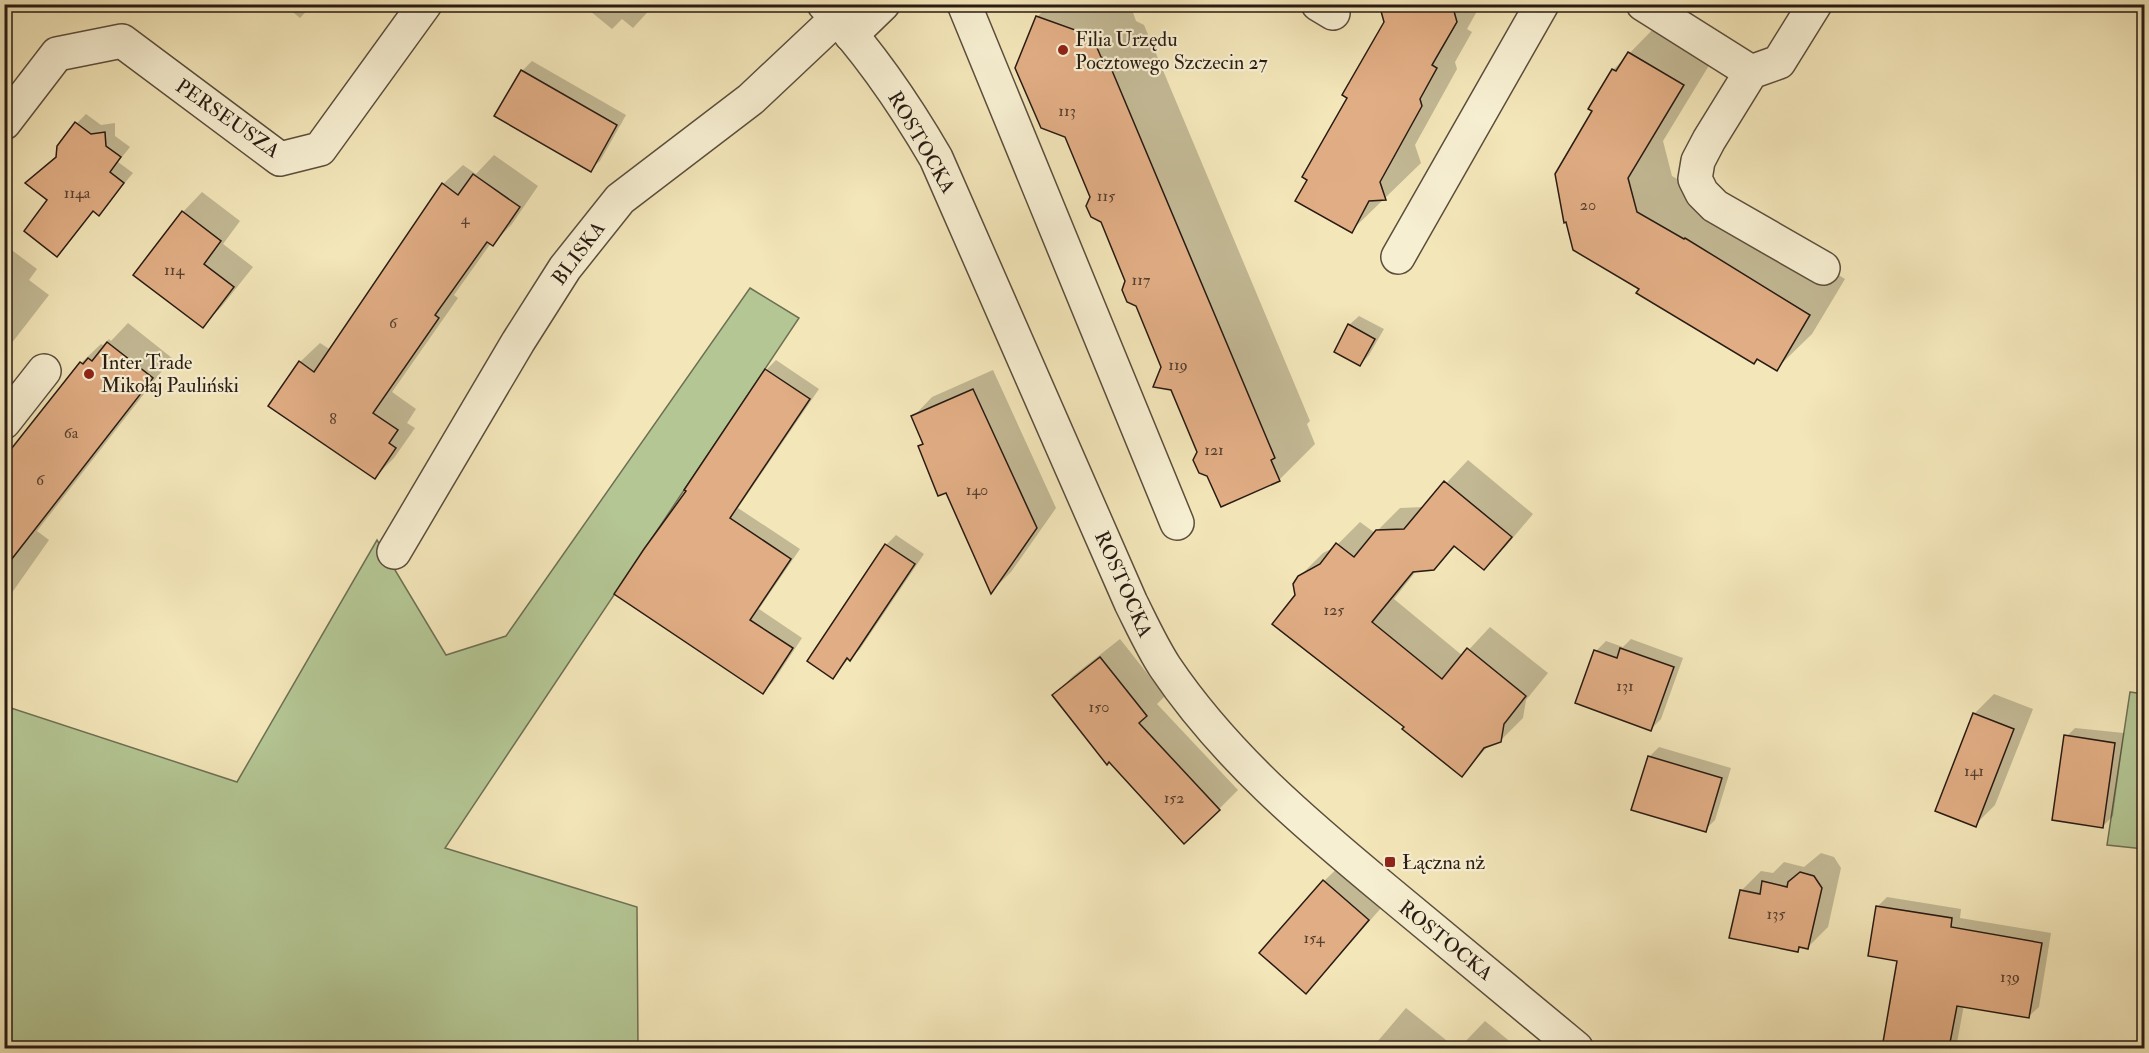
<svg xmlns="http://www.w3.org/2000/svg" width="2149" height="1053" font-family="'IM FELL Double Pica',serif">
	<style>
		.green { fill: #b4c694; stroke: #6e7054; stroke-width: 1.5 }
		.shadow { fill: #0003 }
		.building { fill: #e1ad84; stroke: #281b13; stroke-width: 1.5 }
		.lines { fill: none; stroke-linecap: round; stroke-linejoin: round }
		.minor-casing { stroke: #5b4e3c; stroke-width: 36 }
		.tertiary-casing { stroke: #5b4e3c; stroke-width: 36 }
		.minor { stroke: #f7efd2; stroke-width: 33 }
		.tertiary { stroke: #f7efd2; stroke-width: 33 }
		.poi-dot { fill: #8f2418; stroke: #f7efd2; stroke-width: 2 }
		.labels { text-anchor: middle; stroke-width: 4.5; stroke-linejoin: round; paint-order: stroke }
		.number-label { font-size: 16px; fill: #56402f }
		.poi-label { font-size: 20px; fill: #281b13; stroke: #f7efd2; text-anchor: start }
		.street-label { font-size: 20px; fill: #281b13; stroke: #f7efd2 }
	</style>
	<rect width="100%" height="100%" fill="#f3e6b9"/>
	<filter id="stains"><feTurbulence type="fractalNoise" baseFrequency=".00333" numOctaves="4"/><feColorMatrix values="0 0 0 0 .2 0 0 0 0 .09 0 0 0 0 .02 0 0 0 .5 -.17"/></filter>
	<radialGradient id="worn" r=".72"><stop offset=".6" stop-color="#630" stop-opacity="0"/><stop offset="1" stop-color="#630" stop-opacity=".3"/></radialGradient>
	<!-- green -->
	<g class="green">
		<path d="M750,288L799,318L445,848L637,907L638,1048H5V706L237,782L377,540L446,655L506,636Z"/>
		<path d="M2130,692L2144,694V849L2107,845Z"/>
	</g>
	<!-- shadow -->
	<g class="shadow">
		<path d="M256,4H266L262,9Z"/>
		<path d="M283,4H313L300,18Z"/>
		<path d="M487,4H498L493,9Z"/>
		<path d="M595,4H655L633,28L622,19L612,29L590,11Z"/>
		<path d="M1050,4H1130L1136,21L1144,25L1310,421L1307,424L1315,444L1279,480L1163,367L1091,197L1037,17Z"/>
		<path d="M1381,4H1481L1467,29L1472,32L1455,62L1457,69L1415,145L1421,163L1351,231L1349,98L1385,22Z"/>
		<path d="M1665,17L1719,49L1663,141L1672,176L1721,204L1722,203L1845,279L1812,334L1776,369L1641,289L1594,111L1613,70Z"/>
		<path d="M532,61L626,115L600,161L590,170L501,107L522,71Z"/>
		<path d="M86,114L101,125L115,123V136L130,147L118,162L133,173L99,214L94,210L57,255L49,200L57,156L77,123Z"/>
		<path d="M494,155L538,186L512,224L493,244L491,243L454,295L458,298L392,392L416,409L407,423L415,428L394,458L375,477L300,362L320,343L331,350L443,184L463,165L476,174Z"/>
		<path d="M202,192L240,221L223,244L253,267L222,306L203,326L183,212Z"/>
		<path d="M5,245L37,269L29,280L49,295L4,353Z"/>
		<path d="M1359,316L1384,329L1369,355L1360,365L1349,325Z"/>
		<path d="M128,323L172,358L37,531L49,540L4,604V520L81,363L101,344L103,345L109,339L111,341Z"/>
		<path d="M776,360L819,389L738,508L800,549L759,609L802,638L773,682L763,692L688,491L766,370Z"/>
		<path d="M993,370L1056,508L1011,572L992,591L946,491L919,447L924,442L913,417L932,397Z"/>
		<path d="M1468,460L1533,514L1506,546L1483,568L1456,546L1433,569L1417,570L1394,599L1463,656L1490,627L1548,673L1526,700L1523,718L1500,741L1490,744L1462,775L1406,727L1297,595L1300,576L1323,553L1335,547L1360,522L1375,533L1400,508L1424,507Z"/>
		<path d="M896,535L924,554L860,649L850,659L849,658L833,677L886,545Z"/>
		<path d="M1120,639L1165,696L1157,704L1238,790L1219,809L1054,695L1073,676Z"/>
		<path d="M1631,639L1683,658L1661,719L1651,729L1596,651L1606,641L1623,647Z"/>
		<path d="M1994,694L2033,709L1995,805L1975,825L1974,714Z"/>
		<path d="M2075,728L2124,733L2113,816L2103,826L2065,738Z"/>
		<path d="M1659,747L1731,768L1715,820L1705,830L1649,757Z"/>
		<path d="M1821,853L1834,857L1841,868L1828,927L1808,947L1801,946L1797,950L1742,890L1761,871L1773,873L1784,862L1804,867Z"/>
		<path d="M1344,862L1388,900L1325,972L1306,992L1324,881Z"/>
		<path d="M1887,897L1961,909L1960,918L2051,933L2039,1007L2029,1016L1964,1005L1956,1048H1896L1884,1046L1899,959L1877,907Z"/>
		<path d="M1406,1008L1456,1048H1372Z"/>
		<path d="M1485,1021L1518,1048H1459Z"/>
	</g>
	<!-- building -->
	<g class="building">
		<path d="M1379,4H1452L1457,22L1432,65L1437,68L1420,99L1422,106L1380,182L1386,200L1369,201L1352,233L1295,201L1307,180L1302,177L1347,98L1342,95L1384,22Z"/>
		<path d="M1036,16L1092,36L1101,57L1108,61L1275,458L1271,460L1280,481L1221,507L1207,476L1199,473L1193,460L1197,452L1171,390L1153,387L1161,367L1136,306L1127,302L1122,290L1125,281L1101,222L1091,217L1086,206L1090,197L1065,137L1041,128L1015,68Z"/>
		<path d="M1628,52L1684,85L1628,178L1637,212L1684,239L1685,238L1810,315L1777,371L1757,359L1754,364L1636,293L1639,289L1573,250L1566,222L1564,223L1555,174L1592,111L1588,109L1612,69L1616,71Z"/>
		<path d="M521,70L617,125L591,172L494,116Z"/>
		<path d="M75,122L91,134L105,132L106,146L121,157L110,172L124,183L99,216L93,211L57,257L24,231L47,200L25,183L56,157L57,146Z"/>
		<path d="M473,174L520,207L493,246L487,242L435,315L439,318L373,413L398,430L389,443L396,448L375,479L268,406L299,361L314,372L442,183L458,195Z"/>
		<path d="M182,211L221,241L204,264L234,287L203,328L133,275Z"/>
		<path d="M1348,324L1375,339L1360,366L1334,352Z"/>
		<path d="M107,342L153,378L4,569V458L80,362L83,364L88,358L92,361Z"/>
		<path d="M765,369L810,399L730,518L791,559L750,620L793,648L763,694L614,594L644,549L686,491L684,490Z"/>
		<path d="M973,389L1037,528L991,594L946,493L938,496L918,446L923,444L911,416Z"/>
		<path d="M1444,481L1512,537L1484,570L1454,546L1434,570L1413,572L1372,622L1442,679L1467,648L1526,696L1504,724L1501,742L1484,748L1462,777L1402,729L1404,727L1272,624L1295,595L1293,584L1298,576L1320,564L1336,543L1354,557L1376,530L1404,529Z"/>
		<path d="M885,544L915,564L850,661L847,658L833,679L807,661Z"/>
		<path d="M1620,648L1674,667L1651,731L1575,703L1594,650L1617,658Z"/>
		<path d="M1100,657L1147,716L1139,723L1220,810L1184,844L1109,762L1107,765L1052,695Z"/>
		<path d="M1973,713L2014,729L1976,827L1935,811Z"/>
		<path d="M2064,735L2115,743L2103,828L2052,820Z"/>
		<path d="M1648,756L1722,778L1706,832L1631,810Z"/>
		<path d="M1800,872L1814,876L1822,888L1808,949L1799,947L1798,952L1729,938L1740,890L1760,894L1762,881L1787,887L1788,882Z"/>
		<path d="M1323,880L1369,920L1306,994L1259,953Z"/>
		<path d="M1876,906L1952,918L1951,927L2042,943L2029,1018L1957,1006L1949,1048H1882L1897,961L1868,956Z"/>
	</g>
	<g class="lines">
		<defs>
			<g id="minor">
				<path d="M964,4L1177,523"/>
				<path d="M1318,4L1333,13"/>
				<path d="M1643,4L1751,72"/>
				<path d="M1815,4L1779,62L1751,72L1709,140L1698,161L1695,179L1702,193L1715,206L1823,268"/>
				<path d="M851,35L883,4"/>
				<path d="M4,123L57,54L122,41L280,159L320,149L425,4"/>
				<path d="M1398,257L1542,4"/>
				<path d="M4,422L44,371"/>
				<path d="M394,552L518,342L565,268L620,199L751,99L837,18"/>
			</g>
			<path id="tertiary" d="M824,4C868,50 904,103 936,158L1131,603C1142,625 1152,647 1165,667C1225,756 1306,824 1388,892C1450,944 1513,996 1576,1048"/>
		</defs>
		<!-- minor casing -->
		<use href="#minor" class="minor-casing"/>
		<!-- tertiary casing -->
		<use href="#tertiary" class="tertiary-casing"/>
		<!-- minor -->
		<use href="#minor" class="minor"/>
		<!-- tertiary -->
		<use href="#tertiary" class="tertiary"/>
	</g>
	<!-- markers -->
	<g class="poi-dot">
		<circle cx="1063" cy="50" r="6"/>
		<circle cx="89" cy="374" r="6"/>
		<rect x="1384" y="856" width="12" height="12" rx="3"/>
	</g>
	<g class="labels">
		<!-- number labels -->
		<g class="number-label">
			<text x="1067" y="116">113</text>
			<text x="77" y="198">114a</text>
			<text x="1106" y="201">115</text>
			<text x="1588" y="210">20</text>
			<text x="465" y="224">4</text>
			<text x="174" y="275">114</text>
			<text x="1141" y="285">117</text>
			<text x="393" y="328">6</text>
			<text x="1178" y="370">119</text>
			<text x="333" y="424">8</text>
			<text x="71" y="438">6a</text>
			<text x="1214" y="455">121</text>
			<text x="40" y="485">6</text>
			<text x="977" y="495">140</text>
			<text x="1334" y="615">125</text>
			<text x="1625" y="691">131</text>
			<text x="1099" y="712">150</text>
			<text x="1974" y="776">141</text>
			<text x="1174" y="803">152</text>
			<text x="1776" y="919">135</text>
			<text x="1314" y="943">154</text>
			<text x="2010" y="982">139</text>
		</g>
		<!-- poi labels -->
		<g class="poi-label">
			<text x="1075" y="46">Filia Urzędu<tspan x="1075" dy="23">Pocztowego Szczecin 27</tspan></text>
			<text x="101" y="369">Inter Trade<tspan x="101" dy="23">Mikołaj Pauliński</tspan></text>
			<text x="1402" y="869">Łączna nż</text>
		</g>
		<!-- street labels -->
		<g class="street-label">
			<text transform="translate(228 118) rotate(35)" y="7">PERSEUSZA</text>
			<text transform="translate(922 142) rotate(60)" y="7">ROSTOCKA</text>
			<text transform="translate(578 253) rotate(-53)" y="7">BLISKA</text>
			<text transform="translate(1124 584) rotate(66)" y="7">ROSTOCKA</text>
			<text transform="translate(1446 940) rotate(39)" y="7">ROSTOCKA</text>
		</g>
	</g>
	<!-- margin -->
	<rect width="2149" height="1053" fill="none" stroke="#f3e6b9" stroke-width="24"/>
	<rect x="6" y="6" width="2137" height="1041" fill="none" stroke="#281b13" stroke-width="3"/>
	<rect x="12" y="12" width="2125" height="1029" fill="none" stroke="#281b13" stroke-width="1.5"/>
	<rect width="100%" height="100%" filter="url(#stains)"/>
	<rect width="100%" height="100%" fill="url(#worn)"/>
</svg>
